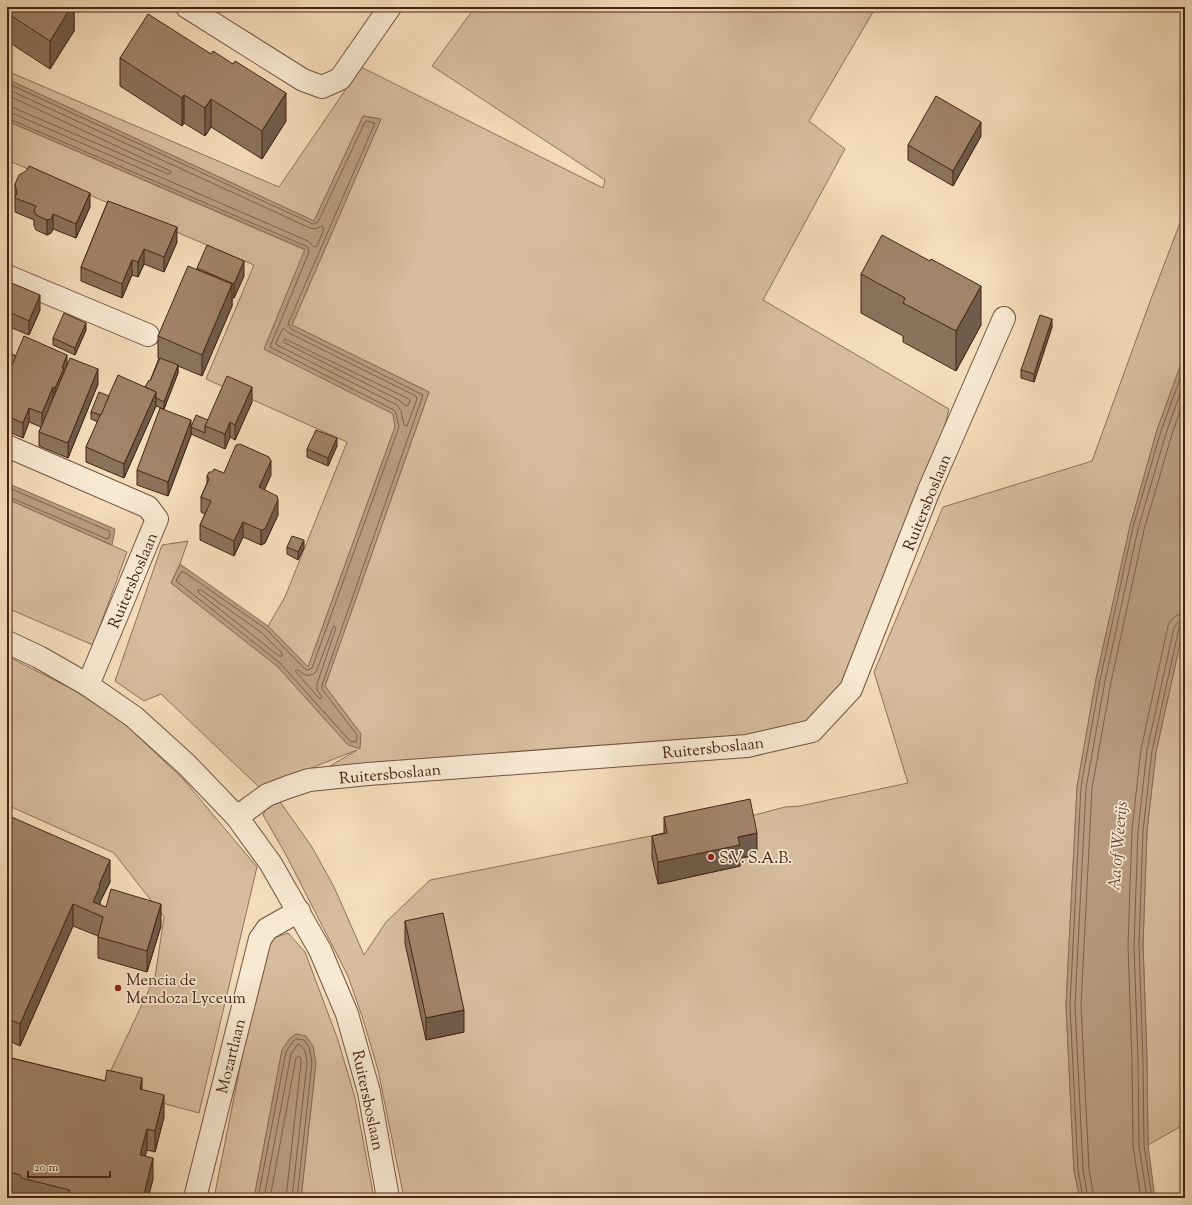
<svg xmlns="http://www.w3.org/2000/svg" width="1192" height="1205" font-family="'Sorts Mill Goudy',serif">
	<style>
		.green { fill: #d6bd9f; stroke: #8e705a }
		.water { fill: #b89e83; stroke: #8a6d57 }
		.lines { fill: none; stroke-linecap: round; stroke-linejoin: round }
		.shore { stroke: #7e604c; stroke-width: 1 }
		.minor-casing { stroke: #71523e; stroke-width: 24 }
		.tertiary-casing { stroke: #71523e; stroke-width: 24 }
		.minor { stroke: #f8e9d3; stroke-width: 22 }
		.tertiary { stroke: #f8e9d3; stroke-width: 22 }
		.wall { fill: #8a725c; stroke: #452315 }
		.shaded-wall { fill: #705c4b; stroke: #452315 }
		.building { fill: #a0846b; stroke: #452315 }
		.poi-dot { fill: #8f2418; stroke: #f8e9d3; stroke-width: 1.5 }
		.labels { text-anchor: middle; stroke-width: 3.5; stroke-linejoin: round; paint-order: stroke }
		.street-label { font-size: 16px; fill: #452315; stroke: #f8e9d3 }
		.poi-label { font-size: 16px; fill: #452315; stroke: #f8e9d3; text-anchor: start }
		.water-label { font-size: 17px; font-style: italic; fill: #684836; stroke: #f8e9d3 }
	</style>
	<rect width="100%" height="100%" fill="#f4ddbb"/>
	<filter id="stains"><feTurbulence type="fractalNoise" baseFrequency=".005" numOctaves="4"/><feColorMatrix values="0 0 0 0 .2 0 0 0 0 .09 0 0 0 0 .02 0 0 0 .5 -.17"/></filter>
	<radialGradient id="worn" r=".72"><stop offset=".6" stop-color="#630" stop-opacity="0"/><stop offset="1" stop-color="#630" stop-opacity=".3"/></radialGradient>
	<!-- green -->
	<g class="green">
		<path d="M475,7H876L809,121L845,149L763,300L949,409L944,429L844,684L825,710L790,731L737,741L320,772L357,750L260,788L161,694L144,701L115,681L162,545L188,541L180,564L171,583L277,666L348,745L361,734L325,686L429,392L292,325L381,119L363,116L314,221L7,79V71L279,187L361,67L603,188L605,180L432,66Z"/>
		<path d="M7,121L305,250L264,349L393,413L395,427L308,667L268,626L285,597L347,442L206,379L254,265L7,160Z"/>
		<path d="M1185,210V353L1157,430L1130,526L1096,679L1077,787L1066,1005L1074,1171L1080,1198H404L378,1070L363,1019L348,976L285,853L263,815L266,809L278,799L312,847L334,887L364,955L386,922L430,880L751,816L785,807L800,806L908,783L874,672L943,507L1092,461L1151,299Z"/>
		<path d="M7,499L127,552L93,645L7,608Z"/>
		<path d="M1185,621V1124L1148,1145L1147,1061L1143,944L1147,831L1156,752Z"/>
		<path d="M7,656L74,690L125,724L184,780L257,867L199,1113L103,1087L155,977L164,917L114,853L7,805Z"/>
		<path d="M288,933L305,952L338,1040L355,1098L374,1198H301L316,1063L282,1050L254,1198H214L265,941Z"/>
	</g>
	<!-- water -->
	<g class="water">
		<path d="M7,79L314,221L363,116L381,119L292,325L429,392L325,686L361,734L360,749L348,745L277,666L171,583L180,564L268,626L308,667L395,427L393,414L264,349L305,249L7,121Z"/>
		<path d="M1185,353V621L1156,752L1147,831L1143,944L1147,1061L1148,1145L1155,1198H1080L1074,1171L1066,1005L1077,787L1096,679L1130,526L1157,430Z"/>
		<path d="M7,483L115,529L112,545L7,499Z"/>
		<path d="M296,1034L306,1036L313,1046L316,1063L301,1198H254L282,1050L290,1038Z"/>
	</g>
	<g class="lines">
		<!-- shore -->
		<g class="shore">
			<path d="M7,83L313,224L318,222L365,122L367,121L375,123L288,324L291,329L423,395L322,685V689L357,735L356,742L350,741L280,663L176,581L181,572H184L266,629L305,669L308,670L312,668L399,427L396,413L394,410L270,347L309,252L308,247L7,118"/>
			<path d="M7,89L310,228L316,229L322,226L324,229L317,246L314,247L308,241L12,113H7"/>
			<path d="M7,95L170,171L171,173L168,174L14,108L7,107"/>
			<path d="M284,329L289,333L416,396L417,399L407,426L404,425L401,411L397,405L277,345L276,343L282,330Z"/>
			<path d="M285,339L409,399L410,401L408,405L406,406L399,400L285,343L284,341Z"/>
			<path d="M7,487L109,531L110,533L109,538L107,539L7,496"/>
			<path d="M198,590H201L262,633L282,653V656H279L199,593Z"/>
			<path d="M334,626L336,628L317,684V690L322,697L320,699L295,671L298,670C304,675 309,678 316,672Z"/>
			<path d="M258,1198L286,1052L293,1041L297,1039L304,1040L309,1047L312,1063L297,1198"/>
			<path d="M264,1198L291,1054L298,1044C306,1047 306,1056 307,1063L292,1198"/>
			<path d="M270,1198L296,1058L298,1056L300,1057L301,1063L286,1198"/>
			<path d="M1083,1198L1078,1170L1070,1005L1081,787L1100,680L1133,527L1161,431L1185,365"/>
			<path d="M1088,1198L1083,1169L1075,1005L1086,788L1105,681L1138,529L1166,433L1185,380"/>
			<path d="M1094,1198L1089,1169L1081,1005L1092,788L1111,682L1144,530L1172,434L1185,397"/>
			<path d="M1141,1198L1133,1146L1132,1061L1128,945L1132,830L1141,749L1168,626C1171,618 1176,614 1185,614"/>
			<path d="M1147,1198L1139,1146L1138,1061L1134,945L1138,831L1147,750L1174,628L1178,622L1185,620"/>
			<path d="M1152,1198L1144,1145L1143,1061L1139,944L1143,831L1152,751L1179,628L1181,625H1185"/>
		</g>
		<defs>
			<g id="minor">
				<path d="M187,7L303,80L322,87L340,79L390,7"/>
				<path d="M7,276L148,335"/>
				<path d="M7,446L148,507L157,519L88,685"/>
				<path d="M237,817L267,795L288,787L309,780L368,774L747,746L812,731L851,689L929,490L1004,318"/>
				<path d="M195,1198L260,939L267,929L299,911"/>
			</g>
			<path id="tertiary" d="M7,642L39,657L88,685L134,717L187,765L237,817L271,864L320,950L347,1014L369,1092L388,1198"/>
		</defs>
		<!-- minor casing -->
		<use href="#minor" class="minor-casing"/>
		<!-- tertiary casing -->
		<use href="#tertiary" class="tertiary-casing"/>
		<!-- minor -->
		<use href="#minor" class="minor"/>
		<!-- tertiary -->
		<use href="#tertiary" class="tertiary"/>
	</g>
	<!-- wall -->
	<g class="wall">
		<path d="M7,7H74V31L50,69L7,41Z"/>
		<path d="M120,58L286,121L262,159L211,127L205,136L184,123L182,126L120,86Z"/>
		<path d="M981,136L953,186L908,160V145Z"/>
		<path d="M15,184L90,207L76,238L53,229L51,233L47,235L36,230L34,225V220L15,212Z"/>
		<path d="M108,201L177,242L164,272L144,264L138,277L132,275L122,298L81,281V267Z"/>
		<path d="M197,268L244,276L234,298H232V306L202,376L178,366V373L164,409L156,406L124,478L86,462V447L98,422L91,419V412L109,396L145,387L150,381L159,358H158V336L197,270Z"/>
		<path d="M861,274L981,325L956,371L903,342V336L861,313Z"/>
		<path d="M7,281L40,310L29,335L7,326Z"/>
		<path d="M1052,327L1034,382L1021,378V370Z"/>
		<path d="M86,330L75,355L53,345V338Z"/>
		<path d="M7,352L16,356L67,363L98,384L68,458L39,446V432L41,427L29,422L23,438L7,431Z"/>
		<path d="M252,402L235,440L230,437L225,449L191,434V427Z"/>
		<path d="M191,435L168,496L137,485V470Z"/>
		<path d="M337,446L328,466L307,457V449Z"/>
		<path d="M224,473L271,475L264,490L278,515L265,543L261,545L243,537L234,556L200,540V525L205,514L201,512V497L207,483V476Z"/>
		<path d="M287,547L304,548L298,560L287,554Z"/>
		<path d="M7,815L110,882L100,902V905L161,926L147,972L98,958V936L73,926L20,1046L7,1040Z"/>
		<path d="M664,817L757,855L740,858V866L658,884L652,858V836L664,833Z"/>
		<path d="M405,921L464,1032L426,1040L405,943Z"/>
		<path d="M7,1057L142,1090L164,1117L155,1152L147,1150L145,1156L153,1179L148,1198H20V1196L7,1193Z"/>
	</g>
	<!-- shaded-wall -->
	<g class="shaded-wall">
		<path d="M71,7H74V31L50,69V41Z"/>
		<path d="M286,93V121L262,159V131Z"/>
		<path d="M184,95V123L182,126V98Z"/>
		<path d="M211,99V127L205,136V108Z"/>
		<path d="M981,122V136L953,186V171Z"/>
		<path d="M90,193V207L76,238V224Z"/>
		<path d="M53,214V229L51,233L47,235V220Z"/>
		<path d="M177,227V242L164,272V257Z"/>
		<path d="M144,249V264L138,277V262Z"/>
		<path d="M132,260V275L122,298V284Z"/>
		<path d="M244,261V276L234,298V284Z"/>
		<path d="M232,284V306L202,376V355Z"/>
		<path d="M981,286V325L956,371V331Z"/>
		<path d="M40,295V310L29,335V321Z"/>
		<path d="M1052,319V327L1034,382V374Z"/>
		<path d="M86,323V330L75,355V348Z"/>
		<path d="M67,355V370L55,403V388L62,368Z"/>
		<path d="M178,365V373L164,409V402Z"/>
		<path d="M98,369V384L68,458V443Z"/>
		<path d="M53,387V402L42,428V413Z"/>
		<path d="M252,387V402L235,440V425Z"/>
		<path d="M156,392V406L124,478V464Z"/>
		<path d="M29,408V422L23,438V423Z"/>
		<path d="M191,420V435L168,496V482Z"/>
		<path d="M230,422V437L225,449V434Z"/>
		<path d="M337,438V446L328,466V458Z"/>
		<path d="M271,461V475L259,502V487Z"/>
		<path d="M278,500V515L265,543L261,545V530Z"/>
		<path d="M243,522V537L234,556V541Z"/>
		<path d="M304,540V548L298,560V552Z"/>
		<path d="M757,833V855L740,858V866L658,884V862L738,837Z"/>
		<path d="M110,860V882L100,902V907L93,902L99,885Z"/>
		<path d="M73,904V926L20,1046V1024Z"/>
		<path d="M161,904V926L147,972V951Z"/>
		<path d="M464,1010V1032L426,1040V1018Z"/>
		<path d="M142,1078V1100L140,1089Z"/>
		<path d="M164,1095V1117L155,1152V1131Z"/>
		<path d="M147,1129V1150L140,1176V1155Z"/>
		<path d="M153,1158V1179L148,1198H143Z"/>
	</g>
	<!-- building -->
	<g class="building">
		<path d="M7,7H71L50,41L7,13Z"/>
		<path d="M148,14L211,54L213,51L233,64L235,61L286,93L262,131L211,99L205,108L184,95L182,98L120,58Z"/>
		<path d="M936,96L981,122L953,171L908,145Z"/>
		<path d="M29,166L90,193L76,224L53,214L51,219L47,220L36,215L34,211L36,206L15,198L17,193L15,184L19,175L26,171Z"/>
		<path d="M108,201L177,227L164,257L144,249L138,262L132,260L122,284L81,267Z"/>
		<path d="M882,235L930,261L931,259L981,286L956,331L903,303L905,298L861,274Z"/>
		<path d="M207,245L244,261L234,284L197,268Z"/>
		<path d="M188,266L232,284L202,355L158,336Z"/>
		<path d="M7,281L40,295L29,321L7,311Z"/>
		<path d="M64,313L86,323L75,348L53,338Z"/>
		<path d="M1040,315L1052,319L1034,374L1021,370Z"/>
		<path d="M24,336L67,355L62,368H64L55,388L53,387L42,413L29,408L23,423L7,416V376Z"/>
		<path d="M7,352L16,356L7,375Z"/>
		<path d="M70,358L98,369L68,443L39,432Z"/>
		<path d="M160,358L178,365L164,402L156,398V392L145,387L149,380L150,381Z"/>
		<path d="M118,375L156,392L124,464L86,447Z"/>
		<path d="M227,376L252,387L235,425L230,422L225,434L205,426Z"/>
		<path d="M99,392L109,396L101,415L91,412Z"/>
		<path d="M160,408L191,420L168,482L137,470Z"/>
		<path d="M196,415L208,420L205,426V433L191,427Z"/>
		<path d="M316,430L337,438L328,458L307,449Z"/>
		<path d="M240,444L269,457L271,461L259,487L277,496L278,500L265,529L261,530L243,522L234,541L200,525L211,501L201,497L209,479L207,476L209,472H212L214,469L224,473L236,445Z"/>
		<path d="M292,536L304,540L298,552L287,547Z"/>
		<path d="M750,799L757,833L738,837L740,845L658,862L652,836L667,833L664,817Z"/>
		<path d="M7,815L110,860L99,885L100,886L93,902L106,907L111,889L161,904L147,951L98,937L103,917L73,904L20,1024L7,1018Z"/>
		<path d="M443,913L464,1010L426,1018L405,921Z"/>
		<path d="M7,1057L105,1081L107,1070L142,1078L140,1089L164,1095L155,1131L147,1129L140,1155L153,1158L143,1198H67L70,1190L21,1178L20,1175L7,1171Z"/>
	</g>
	<!-- markers -->
	<g class="poi-dot">
		<circle cx="711" cy="857" r="4"/>
		<circle cx="118" cy="988" r="4"/>
	</g>
	<g class="labels">
		<!-- street labels -->
		<g class="street-label">
			<text transform="translate(926 502) rotate(-68)" y="6">Ruitersboslaan</text>
			<text transform="translate(132 580) rotate(-67)" y="6">Ruitersboslaan</text>
			<text transform="translate(713 747) rotate(-6)" y="6">Ruitersboslaan</text>
			<text transform="translate(390 773) rotate(-5)" y="6">Ruitersboslaan</text>
			<text transform="translate(230 1056) rotate(-76)" y="6">Mozartlaan</text>
			<text transform="translate(369 1100) rotate(78)" y="6">Ruitersboslaan</text>
		</g>
		<!-- poi labels -->
		<g class="poi-label">
			<text x="719" y="863">S.V. S.A.B.</text>
			<text x="126" y="985">Mencia de<tspan x="126" dy="18">Mendoza Lyceum</tspan></text>
		</g>
		<!-- water labels -->
		<g class="water-label">
			<text transform="translate(1117 846) rotate(-85)" y="6">Aa of Weerijs</text>
		</g>
	</g>
	<!-- margin -->
	<rect width="1192" height="1205" fill="none" stroke="#f4ddbb" stroke-width="24"/>
	<rect x="8" y="8" width="1176" height="1189" fill="none" stroke="#452315" stroke-width="2"/>
	<rect x="12" y="12" width="1168" height="1181" fill="none" stroke="#452315"/>
	<!-- scale -->
	<path d="M28 1171v6h82v-6" fill="none" stroke="#452315" stroke-width="2"/>
	<text x="34" y="1171" font-size="12" fill="#452315" stroke="#f8e9d3" stroke-width="3" paint-order="stroke">20 m</text>
	<rect width="100%" height="100%" filter="url(#stains)"/>
	<rect width="100%" height="100%" fill="url(#worn)"/>
</svg>
